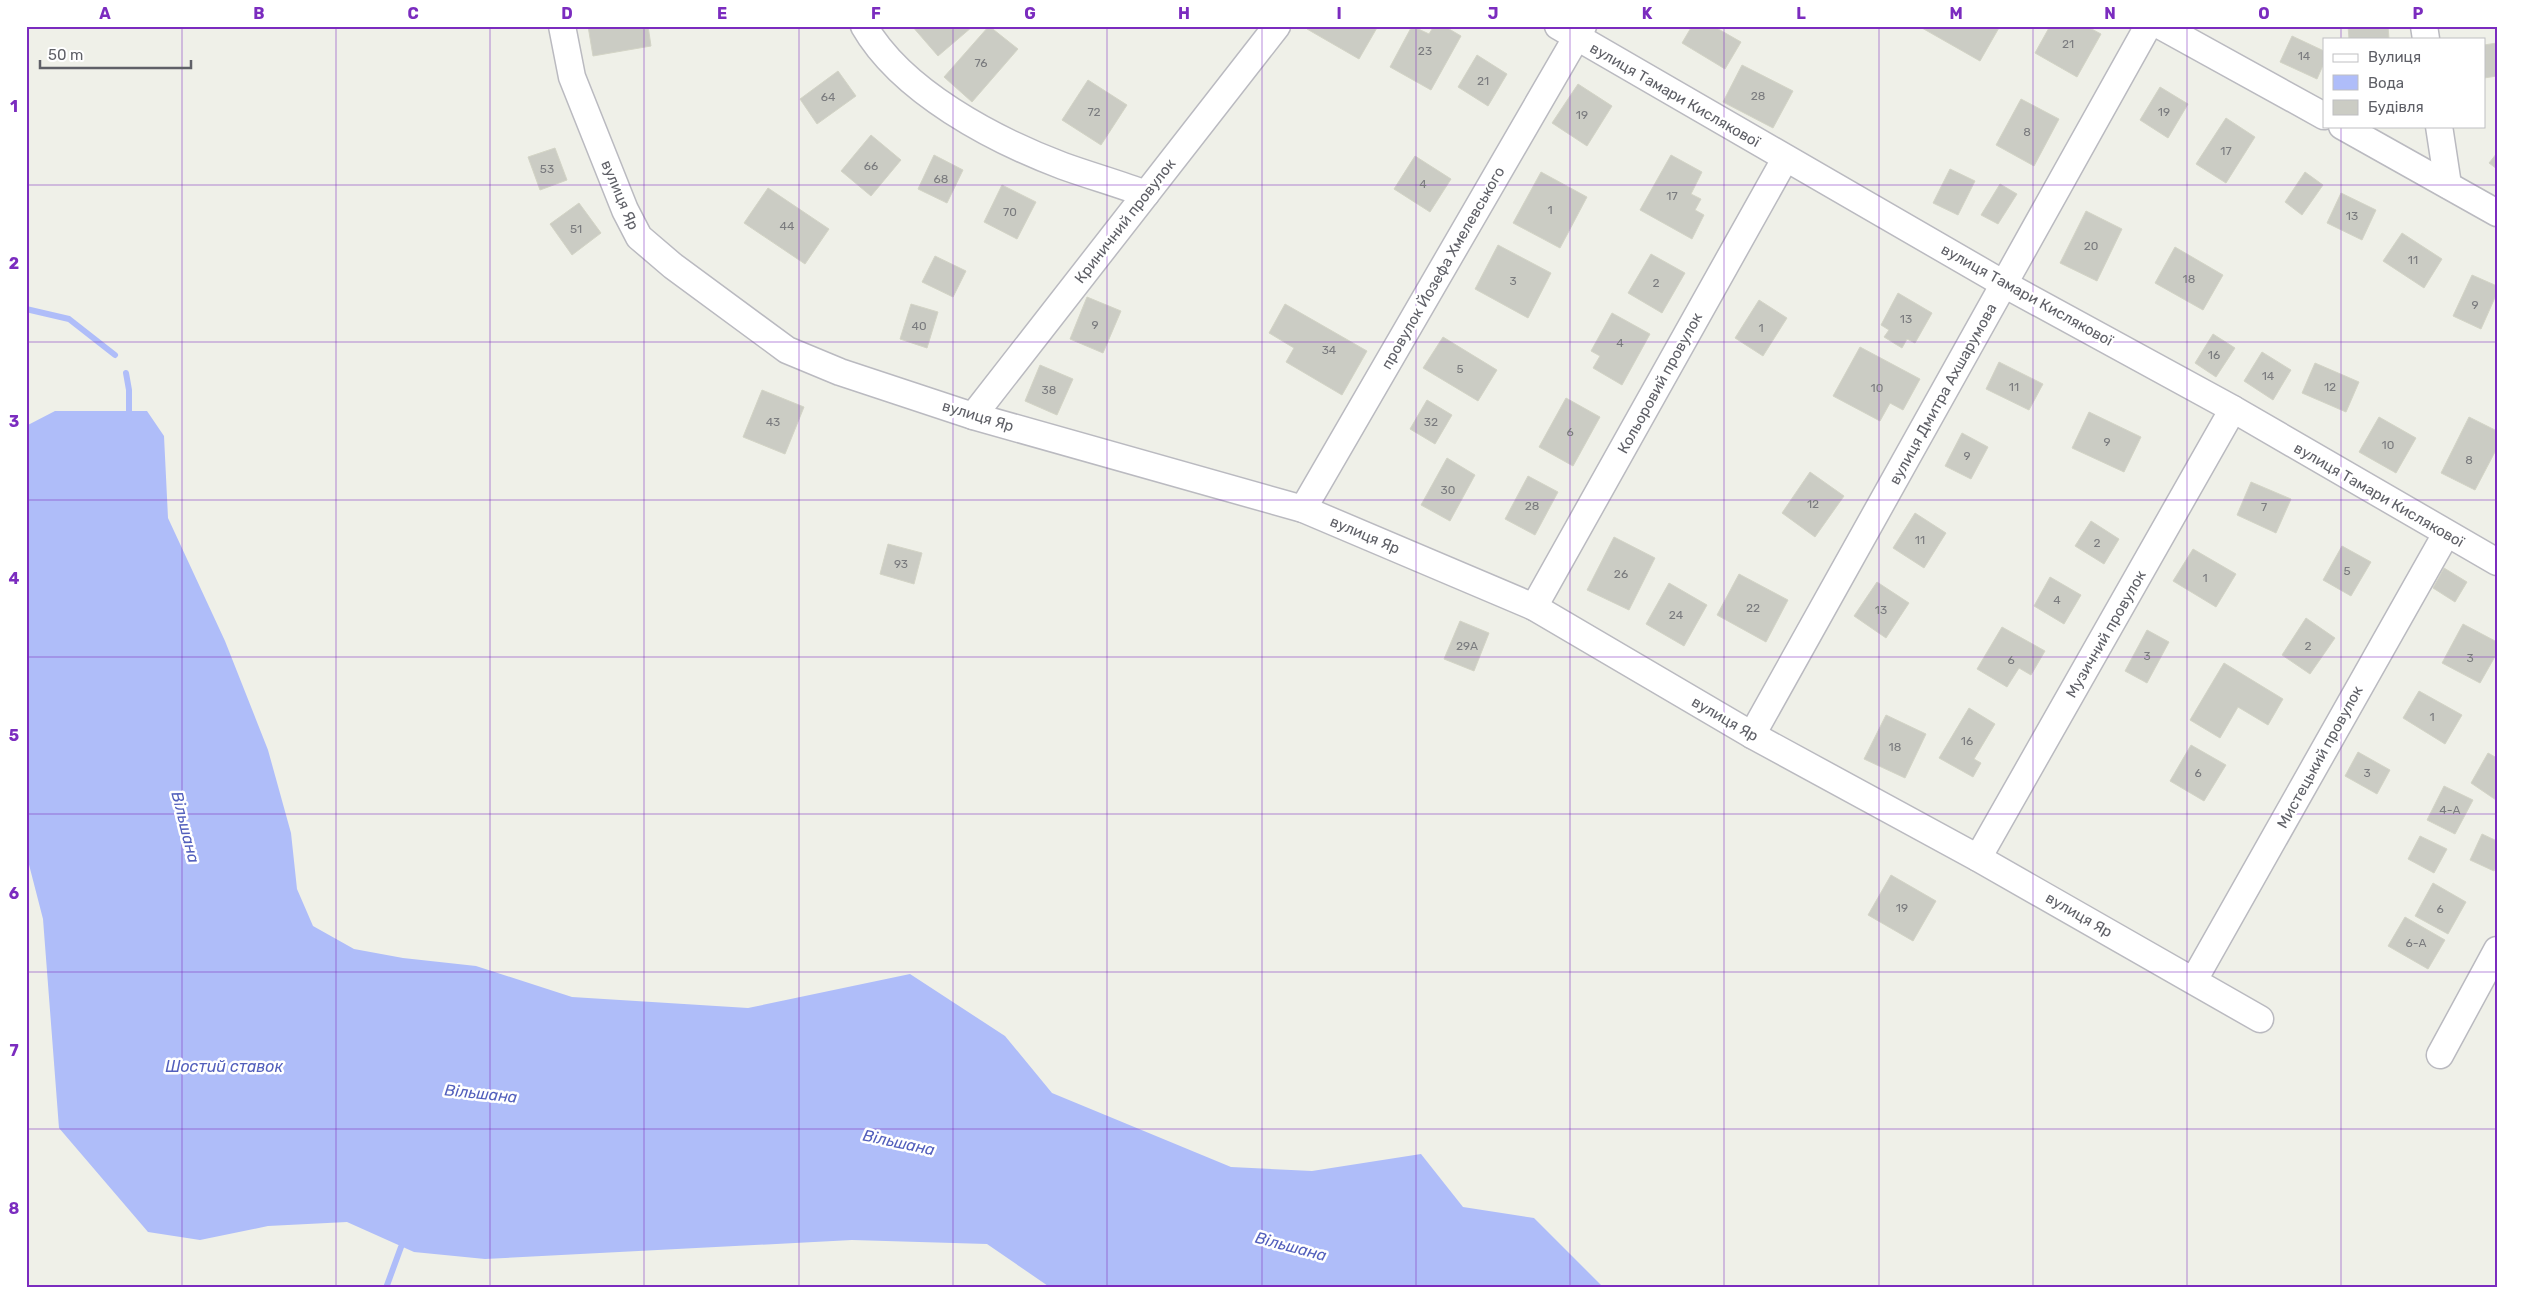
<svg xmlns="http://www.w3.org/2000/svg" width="2523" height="1314" font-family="Rubik,sans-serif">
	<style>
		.water { fill: #afbdf9 }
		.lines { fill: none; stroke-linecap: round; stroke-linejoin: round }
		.stream { stroke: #afbdf9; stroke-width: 6 }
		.building { fill: #cbccc4; stroke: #d3d4c6 }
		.minor-casing { stroke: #babac0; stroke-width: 29 }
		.minor { stroke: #fff; stroke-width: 26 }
		.grid { fill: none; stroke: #7b2cbf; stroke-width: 1; stroke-opacity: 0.55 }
		.labels { text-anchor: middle; stroke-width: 5; stroke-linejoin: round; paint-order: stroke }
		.number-label { font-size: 12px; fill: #7a7b7e }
		.street-label { font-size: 15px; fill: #5f6067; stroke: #fff }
		.water-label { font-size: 16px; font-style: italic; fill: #525fbc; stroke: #fff }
		.neatline { fill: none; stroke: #7b2cbf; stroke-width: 2 }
		.grid-label { font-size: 16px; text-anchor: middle; font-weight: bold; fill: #7b2cbf }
	</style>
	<rect width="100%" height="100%" fill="#eff0e8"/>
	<!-- water -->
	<path class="water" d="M55,411H147L164,436L168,518L225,641L268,750L291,833L297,889L313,926L354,949L403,958L476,966L572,997L748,1008L910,974L1005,1036L1052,1093L1231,1167L1312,1171L1421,1154L1463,1207L1534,1218L1604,1288H1051L987,1244L852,1240L485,1259L414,1252L347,1222L268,1226L200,1240L148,1232L59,1128L43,919L26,853V426Z"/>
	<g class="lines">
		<!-- stream -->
		<g class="stream">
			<path d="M26,309L69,319L115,355"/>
			<path d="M126,373L129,390V418"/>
			<path d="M386,1288L401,1247"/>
		</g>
	</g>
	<!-- building -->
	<g class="building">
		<path d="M588,26H648L651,46L593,56Z"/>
		<path d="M912,26H971L972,27L938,56Z"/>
		<path d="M989,26L1018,49L972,102L944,77Z"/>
		<path d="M1309,26H1378L1359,59L1307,29Z"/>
		<path d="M1412,26L1429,34L1434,26H1444L1461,36L1431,90L1390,67Z"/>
		<path d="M1692,26H1713L1741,42L1725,69L1682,43Z"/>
		<path d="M1923,26H2000L1980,61L1922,28Z"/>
		<path d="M2050,26H2086L2101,34L2077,77L2035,53Z"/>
		<path d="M2348,26H2388L2389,39H2349Z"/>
		<path d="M2292,36L2324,51V63L2317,79L2280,62Z"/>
		<path d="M2497,43V76L2484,78V45Z"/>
		<path d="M1477,55L1507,74L1488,106L1458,87Z"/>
		<path d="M1742,65L1793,91L1773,128L1723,102Z"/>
		<path d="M838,71L856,96L817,124L800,99Z"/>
		<path d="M1088,80L1127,105L1101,145L1062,120Z"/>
		<path d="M1578,84L1612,106L1587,146L1552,123Z"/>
		<path d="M2160,87L2188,104L2168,138L2140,120Z"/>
		<path d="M2021,99L2059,119L2034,166L1996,145Z"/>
		<path d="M2226,118L2255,137L2226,183L2196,164Z"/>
		<path d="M871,135L901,160L871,196L841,171Z"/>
		<path d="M555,148L567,180L540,190L528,157Z"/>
		<path d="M2497,153V169L2489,163Z"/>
		<path d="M934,155L963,170L947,203L918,189Z"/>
		<path d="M1671,155L1702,172L1691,194L1701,199L1695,210L1704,215L1692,239L1640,210Z"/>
		<path d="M1415,156L1451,179L1430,212L1394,189Z"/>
		<path d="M1950,169L1975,181L1958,215L1933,203Z"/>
		<path d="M1541,172L1587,197L1560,248L1513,223Z"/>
		<path d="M2305,172L2323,185L2302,215L2285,202Z"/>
		<path d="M2000,184L2017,194L1998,224L1981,215Z"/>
		<path d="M1002,185L1036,202L1017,239L984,222Z"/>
		<path d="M768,188L829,229L805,264L744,223Z"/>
		<path d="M2341,193L2376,210L2362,240L2327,223Z"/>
		<path d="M579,203L601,233L572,255L550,224Z"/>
		<path d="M2086,211L2122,229L2097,281L2060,263Z"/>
		<path d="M2402,233L2442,259L2424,288L2383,261Z"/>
		<path d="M1498,245L1551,273L1528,318L1475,289Z"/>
		<path d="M2175,247L2223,275L2203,310L2155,283Z"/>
		<path d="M1651,254L1685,273L1662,313L1628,293Z"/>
		<path d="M935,256L966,271L953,297L922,282Z"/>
		<path d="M2472,275L2497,286V293L2481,329L2453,316Z"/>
		<path d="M1898,293L1932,313L1915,343L1907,339L1902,348L1884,337L1889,330L1881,325Z"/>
		<path d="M1087,297L1121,311L1103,353L1070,339Z"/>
		<path d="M1759,300L1787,318L1763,356L1735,338Z"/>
		<path d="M911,304L938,312L927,348L900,339Z"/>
		<path d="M1285,304L1367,351L1342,395L1286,362L1294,348L1269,333Z"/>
		<path d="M1612,313L1650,334L1622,385L1593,368L1600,356L1591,351Z"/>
		<path d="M2213,334L2235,348L2216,377L2195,363Z"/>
		<path d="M1443,337L1497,370L1478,401L1423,368Z"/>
		<path d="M1860,347L1920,379L1903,410L1890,403L1880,421L1833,396Z"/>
		<path d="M2262,352L2291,370L2273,400L2244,381Z"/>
		<path d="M1999,362L2043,384L2029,410L1986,389Z"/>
		<path d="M2315,363L2359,382L2346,412L2302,393Z"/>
		<path d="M1040,365L1073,379L1057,415L1025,401Z"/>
		<path d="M762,390L804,407L785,454L743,437Z"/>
		<path d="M1566,398L1600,417L1573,466L1539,447Z"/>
		<path d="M1427,400L1452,415L1435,444L1410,429Z"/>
		<path d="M2089,412L2141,437L2124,472L2072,448Z"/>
		<path d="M2379,417L2416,438L2396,473L2359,452Z"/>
		<path d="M2469,417L2497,431V448L2475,490L2441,473Z"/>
		<path d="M1962,433L1988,447L1971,479L1945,466Z"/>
		<path d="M1447,458L1475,475L1450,521L1421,505Z"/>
		<path d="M1810,472L1844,496L1815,537L1782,513Z"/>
		<path d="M1528,476L1558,492L1535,535L1505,519Z"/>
		<path d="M2251,482L2291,499L2276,533L2237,515Z"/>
		<path d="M1915,513L1946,533L1924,568L1893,548Z"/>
		<path d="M2091,521L2119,539L2104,564L2075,546Z"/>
		<path d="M1614,537L1655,558L1629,610L1587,590Z"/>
		<path d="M888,544L922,553L914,584L880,574Z"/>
		<path d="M2342,546L2371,562L2351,596L2323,580Z"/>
		<path d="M2193,549L2236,574L2216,607L2173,581Z"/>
		<path d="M2444,568L2467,582L2455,602L2433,588Z"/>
		<path d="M1739,574L1788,600L1766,642L1717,615Z"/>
		<path d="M2050,577L2081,595L2064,624L2034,606Z"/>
		<path d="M1877,582L1909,603L1886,638L1854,616Z"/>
		<path d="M1669,583L1707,605L1684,646L1646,624Z"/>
		<path d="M2306,618L2335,638L2310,674L2282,655Z"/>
		<path d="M1460,621L1489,633L1474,671L1444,659Z"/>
		<path d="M2463,624L2497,642V653L2480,683L2442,663Z"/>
		<path d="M2002,627L2045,651L2031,675L2019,668L2007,687L1977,669Z"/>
		<path d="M2147,630L2169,642L2147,683L2125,671Z"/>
		<path d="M2224,663L2283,699L2268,725L2238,707L2220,738L2190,720Z"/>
		<path d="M2419,691L2462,715L2445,744L2403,718Z"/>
		<path d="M1969,708L1995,724L1974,759L1981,763L1973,777L1939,758Z"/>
		<path d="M1886,715L1926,734L1905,778L1864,759Z"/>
		<path d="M2191,745L2226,765L2204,801L2170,781Z"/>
		<path d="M2358,752L2390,770L2377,794L2345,776Z"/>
		<path d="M2488,753L2497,758L2496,800L2471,783Z"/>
		<path d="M2444,786L2473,800L2455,834L2427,820Z"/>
		<path d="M2482,834L2497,841V865L2494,871L2470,860Z"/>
		<path d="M2420,836L2447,849L2434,873L2408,859Z"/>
		<path d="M1891,875L1936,901L1913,941L1868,915Z"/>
		<path d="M2433,883L2466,902L2448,934L2415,916Z"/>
		<path d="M2405,917L2445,940L2428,969L2388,946Z"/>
	</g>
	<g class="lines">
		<defs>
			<g id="minor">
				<path d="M562,26L572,77L625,210L639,237L673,266L787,350L840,372L973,416L1303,509L1534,607L1752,735L1978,858L2260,1019"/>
				<path d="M864,26C902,92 994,140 1063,166C1091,176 1119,184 1146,194"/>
				<path d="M1558,26L2004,284L2233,409L2497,562"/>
				<path d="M2161,26L2324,116"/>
				<path d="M2424,26L2426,39"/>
				<path d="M2342,126L2497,213"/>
				<path d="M2439,126L2448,185"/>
				<path d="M973,416L1277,26"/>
				<path d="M1303,509L1583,26"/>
				<path d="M1534,607L1785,159"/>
				<path d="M1752,735L2148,26"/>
				<path d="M1978,858L2233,409"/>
				<path d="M2194,980L2446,534"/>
				<path d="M2440,1055L2497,950"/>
			</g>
		</defs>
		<!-- minor casing -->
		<use href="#minor" class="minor-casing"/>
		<!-- minor -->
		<use href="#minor" class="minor"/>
	</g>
	<!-- grid -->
	<path class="grid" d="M182,26V1288M336,26V1288M490,26V1288M644,26V1288M799,26V1288M953,26V1288M1107,26V1288M1262,26V1288M1416,26V1288M1570,26V1288M1724,26V1288M1879,26V1288M2033,26V1288M2187,26V1288M2341,26V39M2341,126V1288M26,185H2497M26,342H2497M26,500H2497M26,657H2497M26,814H2497M26,972H2497M26,1129H2497"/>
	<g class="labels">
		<!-- number labels -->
		<g class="number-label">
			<text x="2068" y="48">21</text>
			<text x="1425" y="55">23</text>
			<text x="2304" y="60">14</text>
			<text x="981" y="67">76</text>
			<text x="1483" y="85">21</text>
			<text x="1758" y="100">28</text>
			<text x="828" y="101">64</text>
			<text x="1094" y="116">72</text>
			<text x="2164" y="116">19</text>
			<text x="1582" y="119">19</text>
			<text x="2027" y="136">8</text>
			<text x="2226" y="155">17</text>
			<text x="871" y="170">66</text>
			<text x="547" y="173">53</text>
			<text x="941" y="183">68</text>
			<text x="1423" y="188">4</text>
			<text x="1672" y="200">17</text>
			<text x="1550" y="214">1</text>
			<text x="1010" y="216">70</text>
			<text x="2352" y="220">13</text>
			<text x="787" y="230">44</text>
			<text x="576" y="233">51</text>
			<text x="2091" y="250">20</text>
			<text x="2413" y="264">11</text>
			<text x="2189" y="283">18</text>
			<text x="1513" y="285">3</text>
			<text x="1656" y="287">2</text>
			<text x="2475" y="309">9</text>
			<text x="1906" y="323">13</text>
			<text x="1095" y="329">9</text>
			<text x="919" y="330">40</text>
			<text x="1761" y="332">1</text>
			<text x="1620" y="347">4</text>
			<text x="1329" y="354">34</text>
			<text x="2214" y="359">16</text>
			<text x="1460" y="373">5</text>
			<text x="2268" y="380">14</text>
			<text x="2014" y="391">11</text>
			<text x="2330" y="391">12</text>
			<text x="1877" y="392">10</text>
			<text x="1049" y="394">38</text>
			<text x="773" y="426">43</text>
			<text x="1431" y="426">32</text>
			<text x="1570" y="436">6</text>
			<text x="2107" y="446">9</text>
			<text x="2388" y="449">10</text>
			<text x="1967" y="460">9</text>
			<text x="2469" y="464">8</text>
			<text x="1448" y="494">30</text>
			<text x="1813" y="508">12</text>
			<text x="1532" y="510">28</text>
			<text x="2264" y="511">7</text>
			<text x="1920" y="544">11</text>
			<text x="2097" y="547">2</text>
			<text x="901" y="568">93</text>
			<text x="2347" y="575">5</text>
			<text x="1621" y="578">26</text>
			<text x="2205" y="582">1</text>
			<text x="2057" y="604">4</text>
			<text x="1753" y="612">22</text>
			<text x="1881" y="614">13</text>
			<text x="1676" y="619">24</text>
			<text x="1467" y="650">29А</text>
			<text x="2308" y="650">2</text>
			<text x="2147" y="660">3</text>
			<text x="2470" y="662">3</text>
			<text x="2011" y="664">6</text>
			<text x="2432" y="721">1</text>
			<text x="1967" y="745">16</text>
			<text x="1895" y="751">18</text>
			<text x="2198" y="777">6</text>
			<text x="2367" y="777">3</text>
			<text x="2450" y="814">4-А</text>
			<text x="1902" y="912">19</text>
			<text x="2440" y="913">6</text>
			<text x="2416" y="947">6-А</text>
		</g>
		<!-- street labels -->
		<g class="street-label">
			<text transform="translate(1675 95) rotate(30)" y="5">вулиця Тамари Кислякової</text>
			<text transform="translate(620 195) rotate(67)" y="5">вулиця Яр</text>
			<text transform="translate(1125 221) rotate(-52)" y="5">Криничний провулок</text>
			<text transform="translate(1443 268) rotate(-60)" y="5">провулок Йозефа Хмелевського</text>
			<text transform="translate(2027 295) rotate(29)" y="5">вулиця Тамари Кислякової</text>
			<text transform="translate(1660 383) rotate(-61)" y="5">Кольоровий провулок</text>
			<text transform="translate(1943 394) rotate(-61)" y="5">вулиця Дмитра Ахшарумова</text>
			<text transform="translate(978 416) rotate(17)" y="5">вулиця Яр</text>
			<text transform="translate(2379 495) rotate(30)" y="5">вулиця Тамари Кислякової</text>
			<text transform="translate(1365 535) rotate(23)" y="5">вулиця Яр</text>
			<text transform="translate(2106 634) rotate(-60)" y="5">Музичний провулок</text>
			<text transform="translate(1725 719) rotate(30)" y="5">вулиця Яр</text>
			<text transform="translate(2320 757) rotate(-61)" y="5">Мистецький провулок</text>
			<text transform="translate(2079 915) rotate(30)" y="5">вулиця Яр</text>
		</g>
		<!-- water labels -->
		<g class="water-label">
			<text transform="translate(186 827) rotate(76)" y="6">Вільшана</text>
			<text x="224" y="1072">Шостий ставок</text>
			<text transform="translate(481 1093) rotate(6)" y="6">Вільшана</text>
			<text transform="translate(899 1142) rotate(12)" y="6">Вільшана</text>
			<text transform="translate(1291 1246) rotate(15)" y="6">Вільшана</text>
		</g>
	</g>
	<!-- border -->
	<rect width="2523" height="1314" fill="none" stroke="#ffffff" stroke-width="55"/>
	<!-- legend -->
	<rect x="2323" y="38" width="162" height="90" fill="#ffffff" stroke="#bfbfc2"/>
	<rect x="2333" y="54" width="25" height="8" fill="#ffffff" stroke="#bfbfc2"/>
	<text x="2368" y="62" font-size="15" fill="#5f6067">Вулиця</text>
	<rect x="2333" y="75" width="25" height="15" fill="#afbdf9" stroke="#bfbfc2"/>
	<text x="2368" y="88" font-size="15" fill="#5f6067">Вода</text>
	<rect x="2333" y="100" width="25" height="15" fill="#cbccc4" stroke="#bfbfc2"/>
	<text x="2368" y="112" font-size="15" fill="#5f6067">Будівля</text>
	<!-- scale -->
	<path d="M40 60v8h151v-8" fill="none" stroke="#5f6067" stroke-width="2.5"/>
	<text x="48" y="60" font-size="15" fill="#5f6067" stroke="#ffffff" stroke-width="4" paint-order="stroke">50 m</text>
	<rect x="28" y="28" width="2468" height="1258" class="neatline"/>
	<g class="grid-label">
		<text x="105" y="19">A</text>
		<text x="259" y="19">B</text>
		<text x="413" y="19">C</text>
		<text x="567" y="19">D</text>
		<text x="722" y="19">E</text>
		<text x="876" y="19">F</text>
		<text x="1030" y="19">G</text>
		<text x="1184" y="19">H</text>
		<text x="1339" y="19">I</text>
		<text x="1493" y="19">J</text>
		<text x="1647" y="19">K</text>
		<text x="1801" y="19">L</text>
		<text x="1956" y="19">M</text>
		<text x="2110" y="19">N</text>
		<text x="2264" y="19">O</text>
		<text x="2418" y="19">P</text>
		<text x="14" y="112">1</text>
		<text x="14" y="269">2</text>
		<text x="14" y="427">3</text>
		<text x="14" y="584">4</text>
		<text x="14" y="741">5</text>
		<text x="14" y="899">6</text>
		<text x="14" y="1056">7</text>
		<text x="14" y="1214">8</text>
	</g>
</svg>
